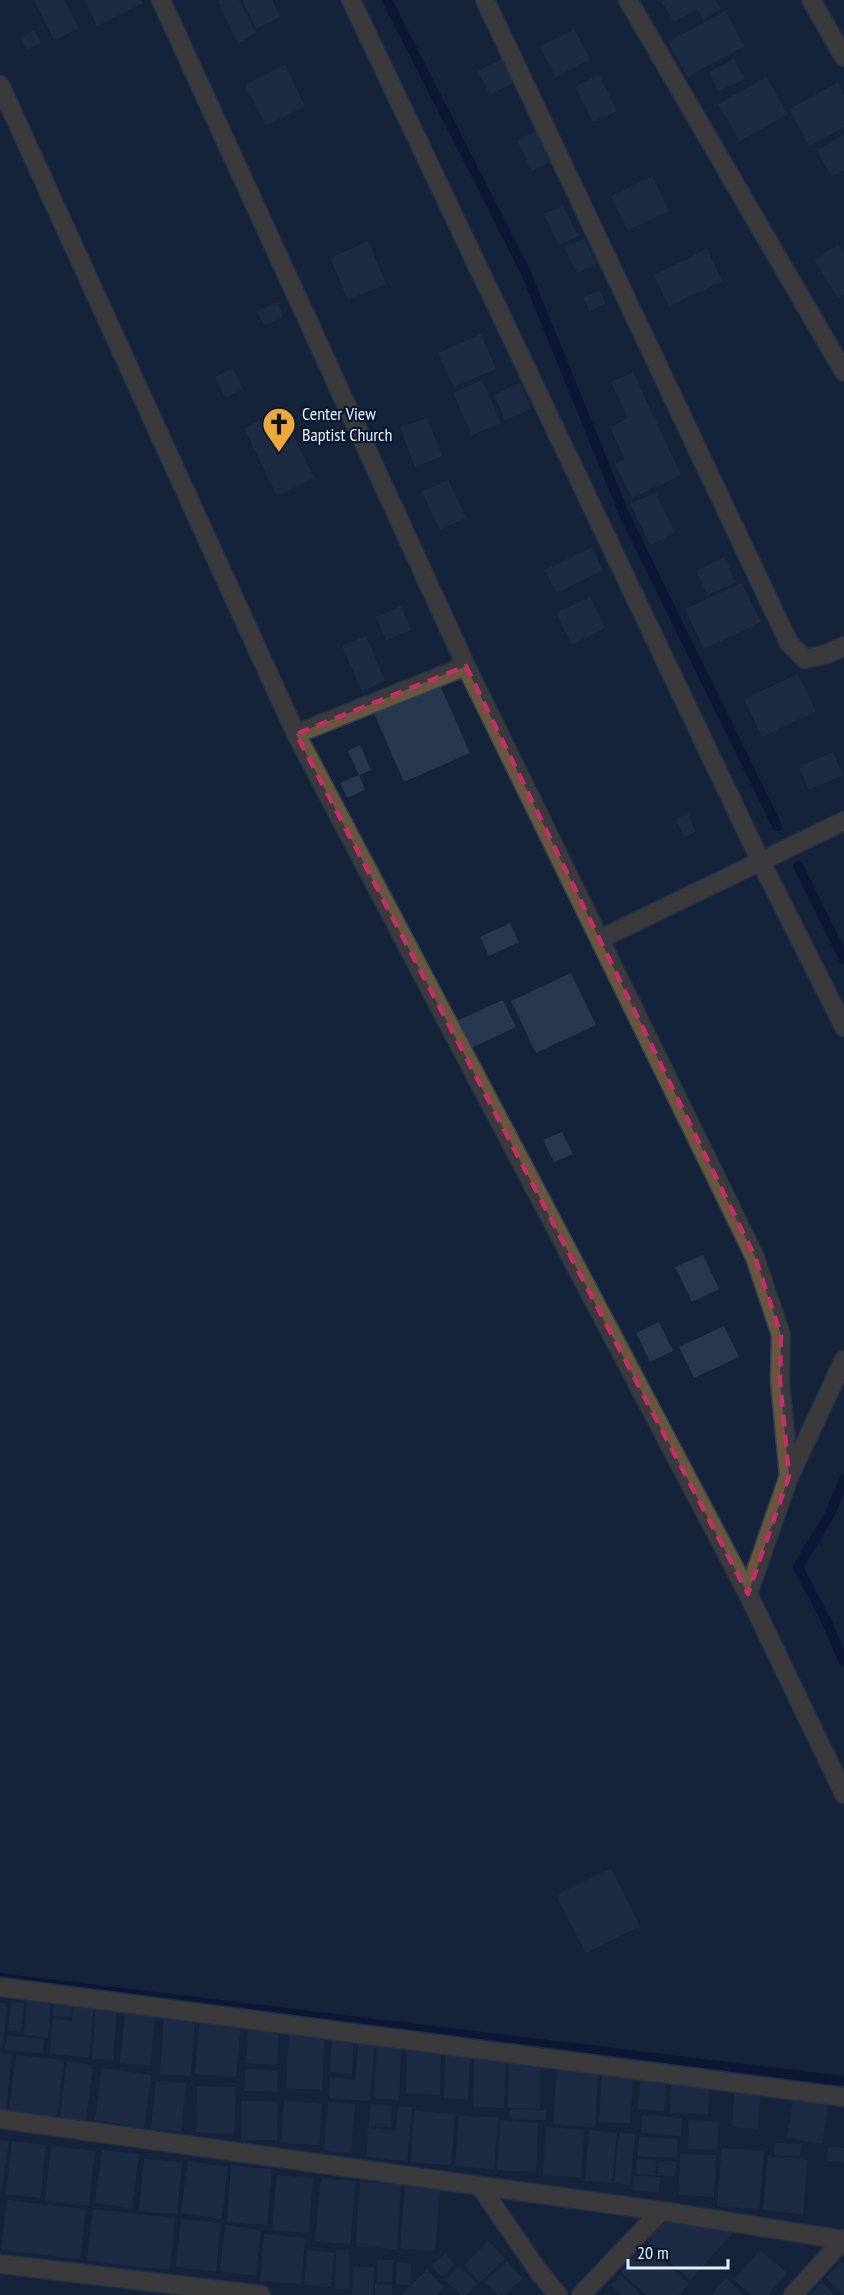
<svg xmlns="http://www.w3.org/2000/svg" width="844" height="2295" font-family="'PT Sans Narrow',sans-serif">
	<style>
		.lines { fill: none; stroke-linecap: round; stroke-linejoin: round }
		.stream { stroke: #000a30; stroke-width: 10 }
		.building { fill: #27374f }
		.minor-casing { stroke: #314056; stroke-width: 21 }
		.minor { stroke: #69563d; stroke-width: 18 }
		.marked { fill: none; stroke: #c62e6b; stroke-width: 4.5; stroke-dasharray: 12 8; stroke-linejoin: round }
		.labels { text-anchor: middle; stroke-width: 4.5; stroke-linejoin: round; paint-order: stroke }
		.poi-label { font-size: 18px; fill: #e5efff; stroke: #0b192f; text-anchor: start }
	</style>
	<rect width="100%" height="100%" fill="#14233a"/>
	<g class="lines">
		<!-- stream -->
		<g class="stream">
			<path d="M387,0L526,273L625,516L777,826"/>
			<path d="M798,866L844,959"/>
			<path d="M844,1479L830,1514L798,1567L827,1622L844,1662"/>
			<path d="M0,1978L844,2081"/>
		</g>
	</g>
	<!-- building -->
	<g class="building">
		<path d="M34,0H64L79,28L54,40Z"/>
		<path d="M85,0H141L143,3L97,26Z"/>
		<path d="M222,0H239L256,33L238,43L218,2Z"/>
		<path d="M242,0H272L280,17L256,29Z"/>
		<path d="M665,0H715L721,9L703,19L697,9L674,22L662,2Z"/>
		<path d="M725,11L745,46L687,77L668,42Z"/>
		<path d="M574,29L590,59L556,77L540,47Z"/>
		<path d="M34,30L41,43L27,50L20,38Z"/>
		<path d="M506,57L518,81L490,95L478,71Z"/>
		<path d="M734,59L745,79L719,91L709,72Z"/>
		<path d="M285,65L305,106L266,126L245,85Z"/>
		<path d="M599,75L617,111L593,122L575,87Z"/>
		<path d="M766,77L788,114L740,141L718,104Z"/>
		<path d="M838,83L844,95V127L809,146L789,109Z"/>
		<path d="M543,128L558,158L532,171L517,140Z"/>
		<path d="M844,135V170L831,177L817,150Z"/>
		<path d="M652,176L669,211L628,230L611,196Z"/>
		<path d="M563,206L578,236L559,245L544,214Z"/>
		<path d="M584,239L597,264L577,273L564,247Z"/>
		<path d="M368,241L386,284L348,300L330,258Z"/>
		<path d="M838,245L844,255V295L838,298L814,259Z"/>
		<path d="M707,249L722,281L669,306L654,275Z"/>
		<path d="M599,290L606,303L590,311L583,298Z"/>
		<path d="M278,302L283,317L264,325L257,311Z"/>
		<path d="M481,334L496,369L454,387L438,353Z"/>
		<path d="M233,368L243,389L225,398L215,377Z"/>
		<path d="M633,372L681,475L632,498L615,464L625,460L610,427L628,418L611,382Z"/>
		<path d="M482,380L501,423L472,435L453,393Z"/>
		<path d="M520,383L531,409L505,420L494,395Z"/>
		<path d="M281,410L314,478L277,496L244,428Z"/>
		<path d="M427,418L442,456L415,467L400,427Z"/>
		<path d="M448,480L466,518L440,530L422,492Z"/>
		<path d="M656,493L675,533L650,545L630,504Z"/>
		<path d="M592,547L603,570L556,593L545,570Z"/>
		<path d="M724,557L736,582L708,595L696,571Z"/>
		<path d="M742,583L761,622L704,649L685,609Z"/>
		<path d="M590,597L605,628L572,645L556,613Z"/>
		<path d="M401,606L411,630L386,640L376,617Z"/>
		<path d="M366,636L385,681L362,691L342,646Z"/>
		<path d="M798,674L816,711L762,737L744,699Z"/>
		<path d="M439,683L470,753L404,782L373,711Z"/>
		<path d="M360,745L371,770L359,775L348,751Z"/>
		<path d="M833,752L843,775L809,790L799,767Z"/>
		<path d="M359,775L365,790L347,798L340,783Z"/>
		<path d="M688,813L696,832L684,837L676,819Z"/>
		<path d="M510,923L519,942L489,956L480,937Z"/>
		<path d="M571,973L596,1025L536,1053L511,1001Z"/>
		<path d="M503,1000L516,1027L469,1049L456,1021Z"/>
		<path d="M562,1132L573,1154L554,1162L543,1140Z"/>
		<path d="M703,1255L719,1289L692,1302L675,1267Z"/>
		<path d="M659,1322L673,1351L650,1362L636,1333Z"/>
		<path d="M724,1326L739,1357L694,1378L679,1347Z"/>
		<path d="M611,1868L640,1926L586,1953L556,1895Z"/>
		<path d="M27,1997L51,2000L48,2038L24,2035Z"/>
		<path d="M54,1998L72,2000L71,2017L53,2016Z"/>
		<path d="M11,2002L24,2003L21,2032L8,2030Z"/>
		<path d="M74,2002L94,2004L89,2057L50,2054L53,2019L72,2021Z"/>
		<path d="M0,2003L7,2004L3,2048H0Z"/>
		<path d="M96,2005L117,2006L113,2060L92,2059Z"/>
		<path d="M126,2007L155,2010L150,2065L120,2063Z"/>
		<path d="M164,2013L195,2015L191,2076L160,2074Z"/>
		<path d="M200,2021L241,2024L236,2077L195,2074Z"/>
		<path d="M248,2030L279,2032L277,2065L246,2063Z"/>
		<path d="M289,2033L325,2034L322,2090L286,2088Z"/>
		<path d="M7,2036L44,2039L43,2053L5,2050Z"/>
		<path d="M332,2037L353,2038L352,2074L330,2072Z"/>
		<path d="M359,2042L375,2043L370,2101L329,2098L330,2077L355,2080Z"/>
		<path d="M377,2046L401,2048L399,2100L374,2098Z"/>
		<path d="M407,2049L441,2050L440,2095L406,2093Z"/>
		<path d="M0,2053L12,2055L6,2110L0,2109Z"/>
		<path d="M445,2053L470,2054L468,2099L444,2098Z"/>
		<path d="M16,2055L64,2060L57,2116L9,2111Z"/>
		<path d="M474,2057L506,2058L504,2108L473,2107Z"/>
		<path d="M67,2062L93,2065L86,2120L60,2117Z"/>
		<path d="M509,2063H540V2109L508,2108Z"/>
		<path d="M557,2066L598,2069L595,2127L553,2124Z"/>
		<path d="M102,2068L151,2075L144,2128L95,2120Z"/>
		<path d="M245,2069L278,2071L277,2092L244,2091Z"/>
		<path d="M602,2074L633,2076L630,2123L599,2122Z"/>
		<path d="M640,2079L666,2080L664,2111L638,2109Z"/>
		<path d="M156,2081L186,2083L181,2132L151,2129Z"/>
		<path d="M671,2084L709,2085L708,2114L670,2113Z"/>
		<path d="M197,2086L236,2087L234,2134L196,2132Z"/>
		<path d="M735,2086L761,2088L758,2129L732,2127Z"/>
		<path d="M793,2100L828,2106L822,2144L787,2138Z"/>
		<path d="M241,2101L278,2102L277,2140H241Z"/>
		<path d="M284,2101L322,2104L319,2145L281,2143Z"/>
		<path d="M328,2102L355,2104L351,2153L324,2151Z"/>
		<path d="M370,2104L392,2106L391,2127L369,2126Z"/>
		<path d="M398,2106L412,2107L407,2161L366,2157L368,2128L396,2131Z"/>
		<path d="M510,2109L546,2110V2120L510,2119Z"/>
		<path d="M414,2111L455,2114L451,2165L411,2162Z"/>
		<path d="M459,2115L498,2118L494,2169L455,2166Z"/>
		<path d="M642,2115L682,2118L681,2136L641,2133Z"/>
		<path d="M500,2120L538,2123L536,2172L497,2170Z"/>
		<path d="M689,2120L719,2122L717,2150L688,2149Z"/>
		<path d="M546,2127L584,2130L581,2177L543,2175Z"/>
		<path d="M589,2130L617,2133L612,2183L585,2181Z"/>
		<path d="M619,2133L635,2134L630,2185L614,2183Z"/>
		<path d="M639,2137L678,2139L677,2158L638,2156Z"/>
		<path d="M0,2140L9,2141L1,2192H0Z"/>
		<path d="M12,2141L46,2145L40,2198L6,2194Z"/>
		<path d="M775,2143L801,2144L800,2156L774,2155Z"/>
		<path d="M51,2146L95,2151L89,2206L45,2201Z"/>
		<path d="M828,2147L844,2148V2162L827,2161Z"/>
		<path d="M722,2148L764,2151L759,2209L717,2206Z"/>
		<path d="M102,2150L139,2154L132,2208L95,2203Z"/>
		<path d="M680,2154L716,2155L714,2197L679,2195Z"/>
		<path d="M768,2156L808,2160L803,2214L763,2210Z"/>
		<path d="M144,2159L182,2162L177,2214L139,2211Z"/>
		<path d="M637,2159L656,2160L655,2175L636,2174Z"/>
		<path d="M188,2161L228,2167L221,2219L181,2213Z"/>
		<path d="M659,2161L676,2162L675,2176L658,2175Z"/>
		<path d="M231,2166L272,2169L267,2225L227,2222Z"/>
		<path d="M277,2175L313,2178L309,2233L272,2230Z"/>
		<path d="M633,2176L660,2177L659,2192L633,2191Z"/>
		<path d="M321,2178L356,2182L350,2244L315,2241Z"/>
		<path d="M360,2182L401,2185L397,2249L356,2246Z"/>
		<path d="M405,2187L440,2190L435,2251L400,2248Z"/>
		<path d="M7,2200L86,2209L80,2259L1,2250Z"/>
		<path d="M93,2209L175,2218L170,2270L87,2261Z"/>
		<path d="M181,2219L221,2223L216,2272L176,2267Z"/>
		<path d="M658,2221L733,2233L690,2280L642,2236Z"/>
		<path d="M225,2225L261,2230L256,2276L220,2271Z"/>
		<path d="M264,2234L305,2238L301,2284L260,2281Z"/>
		<path d="M489,2241L505,2259L480,2282L464,2265Z"/>
		<path d="M645,2245L689,2284L679,2295H647L621,2272Z"/>
		<path d="M307,2250L334,2253L331,2287L304,2285Z"/>
		<path d="M336,2250H349V2289H335Z"/>
		<path d="M760,2250L787,2273L768,2295H752L734,2280Z"/>
		<path d="M445,2254L455,2264L442,2277L431,2266Z"/>
		<path d="M377,2260H393L392,2282H377Z"/>
		<path d="M507,2261L523,2278L505,2295H498L485,2282Z"/>
		<path d="M841,2262L844,2264V2295L826,2278Z"/>
		<path d="M397,2263L411,2264L410,2285L396,2284Z"/>
		<path d="M459,2266L477,2284L465,2295H461L445,2280Z"/>
		<path d="M353,2267H374L373,2295H352Z"/>
		<path d="M427,2270L444,2287L436,2295H401Z"/>
		<path d="M620,2275L640,2293L639,2295H622L611,2285Z"/>
		<path d="M726,2278L744,2295H711Z"/>
		<path d="M822,2282L834,2295H809Z"/>
		<path d="M375,2284L392,2285V2295H375Z"/>
	</g>
	<g class="lines">
		<defs>
			<g id="minor">
				<path d="M161,0L466,666L755,1257L781,1335L780,1381L789,1476L748,1594L844,1794"/>
				<path d="M351,0L761,862L844,1027"/>
				<path d="M485,0L789,643L805,659L827,654L844,646"/>
				<path d="M628,0L844,372"/>
				<path d="M811,0L844,57"/>
				<path d="M0,85L296,734L748,1594"/>
				<path d="M296,734L466,666"/>
				<path d="M600,939L844,821"/>
				<path d="M790,1475L844,1360"/>
				<path d="M0,1987L844,2097"/>
				<path d="M0,2119L661,2211L844,2240"/>
				<path d="M480,2186L539,2272L558,2295"/>
				<path d="M0,2264L261,2295"/>
				<path d="M581,2295L661,2211"/>
				<path d="M793,2295L844,2239"/>
			</g>
		</defs>
		<!-- minor casing -->
		<use href="#minor" class="minor-casing"/>
		<!-- minor -->
		<use href="#minor" class="minor"/>
	</g>
	<!-- marked area -->
	<path d="M0 0H844V2295H0ZM466,666L755,1257L781,1335L780,1381L789,1476L748,1594L296,734Z" fill="#14233a" fill-opacity=".55" fill-rule="evenodd"/>
	<path class="marked" d="M466,666L755,1257L781,1335L780,1381L789,1476L748,1594L296,734Z"/>
	<!-- icons -->
	<defs>
		<symbol id="church-pin" viewBox="-11 -11 22 30"><path d="M0 17L-7.5 6A9.5 9.5 0 1 1 7.5 6Z" fill="#eda83c" stroke="#0b192f"/><path d="M-1.2-6h2.4v3.5h3.3v2.4h-3.3V6h-2.4V-.1h-3.3v-2.4h3.3Z" fill="#111"/></symbol>
	</defs>
	<g fill-rule="evenodd">
		<use href="#church-pin" x="260" y="405" width="38" height="52"/>
	</g>
	<g class="labels">
		<!-- poi labels -->
		<g class="poi-label">
			<text x="302" y="420">Center View<tspan x="302" dy="21">Baptist Church</tspan></text>
		</g>
	</g>
	<!-- scale -->
	<path d="M628 2259v9h100v-9" fill="none" stroke="#e5efff" stroke-width="3"/>
	<text x="637" y="2259" font-size="18" fill="#e5efff" stroke="#0b192f" stroke-width="4.5" paint-order="stroke">20 m</text>
</svg>
